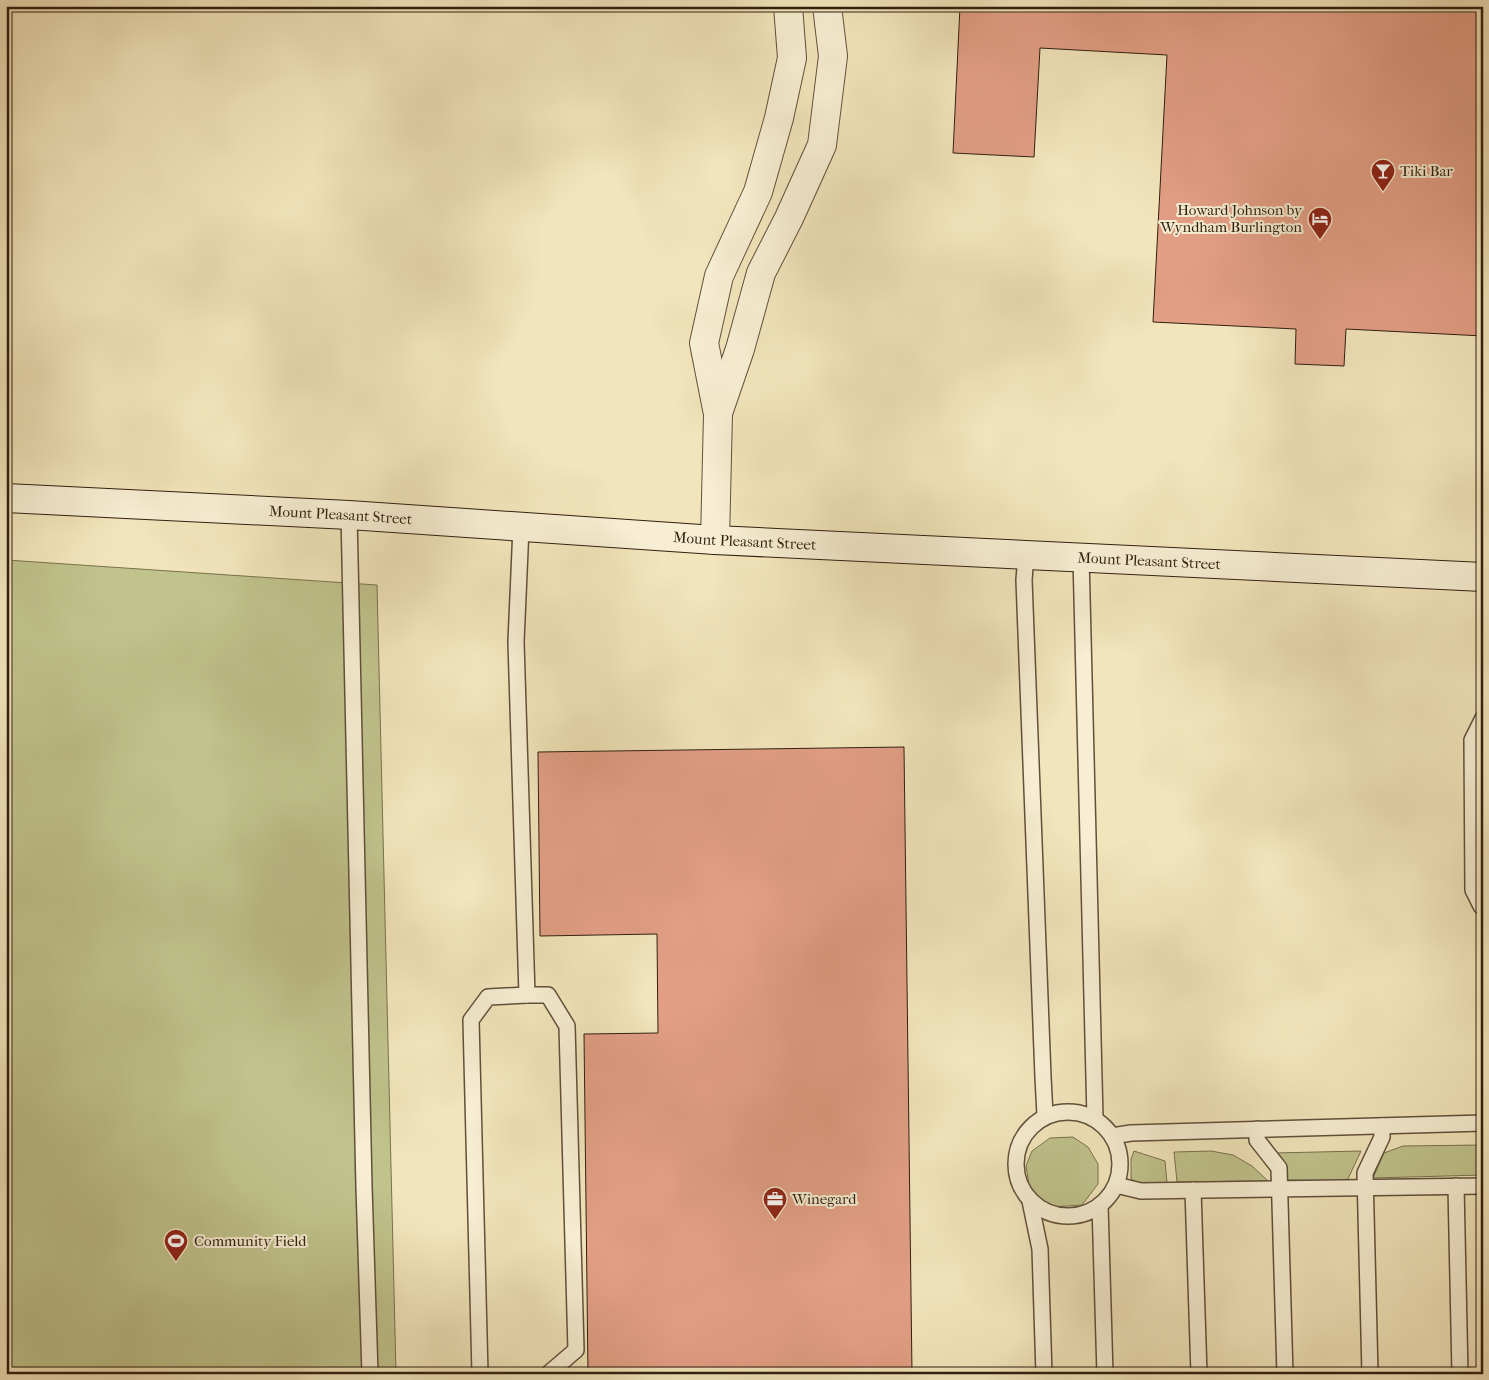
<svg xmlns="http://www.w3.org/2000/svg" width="1489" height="1380" font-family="'IM FELL French Canon',serif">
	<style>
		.green { fill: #c0c38c; stroke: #78714e }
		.building { fill: #e29f85; stroke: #311f0f }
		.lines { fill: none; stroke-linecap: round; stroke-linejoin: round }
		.lane-casing { stroke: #61503a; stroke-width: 18 }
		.street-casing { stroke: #61503a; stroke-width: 30 }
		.secondary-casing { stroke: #311f0f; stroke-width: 30 }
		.lane { stroke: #f7eed3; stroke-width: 15 }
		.street { stroke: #f7eed3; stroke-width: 28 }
		.secondary { stroke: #f7eed3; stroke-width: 28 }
		.labels { text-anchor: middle; stroke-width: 4; stroke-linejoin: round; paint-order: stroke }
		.poi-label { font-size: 15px; fill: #311f0f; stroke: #f7eed3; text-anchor: start }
		.street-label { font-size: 15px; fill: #311f0f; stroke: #f7eed3 }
	</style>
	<rect width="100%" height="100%" fill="#f2e5bb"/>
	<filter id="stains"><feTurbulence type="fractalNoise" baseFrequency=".004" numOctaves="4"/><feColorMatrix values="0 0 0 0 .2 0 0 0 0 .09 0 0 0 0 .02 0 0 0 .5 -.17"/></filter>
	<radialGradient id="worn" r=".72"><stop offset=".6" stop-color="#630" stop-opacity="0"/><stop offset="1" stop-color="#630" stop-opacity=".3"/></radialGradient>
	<!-- green -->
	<g class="green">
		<path d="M6,560L377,585L396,1374H6Z"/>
		<path d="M1073,1137L1088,1147L1098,1164V1184L1082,1205L1052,1207L1030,1191L1026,1166L1032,1151L1050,1138Z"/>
		<path d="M1483,1145V1175L1373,1178L1384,1153L1403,1146Z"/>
		<path d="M1134,1151L1165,1161L1167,1183L1140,1184L1131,1179V1159Z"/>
		<path d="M1211,1151L1233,1155L1252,1166L1268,1181L1177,1182L1174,1152Z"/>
		<path d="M1361,1151L1347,1181L1288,1180L1274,1153Z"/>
	</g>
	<!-- building -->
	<g class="building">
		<path d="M960,6H1483V336L1346,329L1344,366L1295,364L1296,329L1153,322L1167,55L1040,48L1034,157L953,153Z"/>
		<path d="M904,747L912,1374H588L584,1034L658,1033L657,934L540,936L538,752Z"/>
	</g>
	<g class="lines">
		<defs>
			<g id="lane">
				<path d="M349,515L364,1187L370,1374"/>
				<path d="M1026,554L1024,580L1043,1077L1045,1115"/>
				<path d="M1081,557L1095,1118"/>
				<path d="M1483,718L1472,740L1473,890L1481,906H1483"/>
				<path d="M527,995H548L567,1026L576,1350L548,1374"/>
				<circle cx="1068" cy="1164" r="52"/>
				<path d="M1257,1129V1140L1279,1168L1285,1374"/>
				<path d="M1112,1136L1131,1133L1483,1123"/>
				<path d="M1116,1185L1141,1191L1483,1186"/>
				<path d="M1456,1186L1460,1374"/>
				<path d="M1193,1190L1199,1374"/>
				<path d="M1030,1201L1040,1249L1044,1374"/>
				<path d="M1100,1205L1105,1374"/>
				<path d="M480,1374L471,1020L488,997L527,995L516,642L521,527"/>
				<path d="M1370,1374L1365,1173L1382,1137V1126"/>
			</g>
			<g id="street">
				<path d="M718,413L740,349L761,273L789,218L822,145L833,56L827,6"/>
				<path d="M715,540L718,414L704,343L719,276L758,192L779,118L792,58L788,6"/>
			</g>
			<g id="secondary">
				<path id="s1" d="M6,498L349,515L715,540L1483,577"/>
			</g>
		</defs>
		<!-- lane casing -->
		<use href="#lane" class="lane-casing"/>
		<!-- street casing -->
		<use href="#street" class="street-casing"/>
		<!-- secondary casing -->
		<use href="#secondary" class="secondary-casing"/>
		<!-- lane -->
		<use href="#lane" class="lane"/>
		<!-- street -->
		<use href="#street" class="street"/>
		<!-- secondary -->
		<use href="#secondary" class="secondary"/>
	</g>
	<!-- icons -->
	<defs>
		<symbol id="bar-pin" viewBox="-11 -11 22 30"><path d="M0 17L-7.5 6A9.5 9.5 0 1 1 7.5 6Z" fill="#8f2418" stroke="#f7eed3"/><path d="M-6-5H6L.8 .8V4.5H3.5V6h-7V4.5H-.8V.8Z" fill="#fff"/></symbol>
		<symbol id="hotel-pin" viewBox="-11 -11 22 30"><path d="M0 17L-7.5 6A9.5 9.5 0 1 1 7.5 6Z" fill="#8f2418" stroke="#f7eed3"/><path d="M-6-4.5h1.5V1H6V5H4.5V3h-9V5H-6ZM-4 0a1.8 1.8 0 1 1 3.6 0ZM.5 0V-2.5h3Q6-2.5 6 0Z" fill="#fff"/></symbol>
		<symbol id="office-pin" viewBox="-11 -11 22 30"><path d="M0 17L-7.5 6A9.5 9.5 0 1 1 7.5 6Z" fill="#8f2418" stroke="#f7eed3"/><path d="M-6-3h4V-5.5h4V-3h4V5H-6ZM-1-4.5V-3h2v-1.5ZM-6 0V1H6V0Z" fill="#fff"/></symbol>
		<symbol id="stadium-pin" viewBox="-11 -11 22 30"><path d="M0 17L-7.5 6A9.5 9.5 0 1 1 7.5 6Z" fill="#8f2418" stroke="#f7eed3"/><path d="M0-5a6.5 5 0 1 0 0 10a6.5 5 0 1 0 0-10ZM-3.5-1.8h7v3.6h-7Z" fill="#fff"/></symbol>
	</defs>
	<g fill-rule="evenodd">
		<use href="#bar-pin" x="1369" y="157" width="28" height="38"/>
		<use href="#hotel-pin" x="1306" y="205" width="28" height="38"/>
		<use href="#office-pin" x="761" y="1185" width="28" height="38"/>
		<use href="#stadium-pin" x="162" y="1227" width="28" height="38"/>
	</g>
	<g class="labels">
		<!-- poi labels -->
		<g class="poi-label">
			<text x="1400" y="176">Tiki Bar</text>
			<text x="1302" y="215" text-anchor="end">Howard Johnson by<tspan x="1302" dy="17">Wyndham Burlington</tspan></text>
			<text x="792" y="1204">Winegard</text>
			<text x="194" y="1246">Community Field</text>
		</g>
		<!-- street labels -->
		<g class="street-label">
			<text dy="5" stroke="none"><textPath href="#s1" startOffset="335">Mount Pleasant Street</textPath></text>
			<text dy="5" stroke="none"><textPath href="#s1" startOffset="740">Mount Pleasant Street</textPath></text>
			<text dy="5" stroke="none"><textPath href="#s1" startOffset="1145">Mount Pleasant Street</textPath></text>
		</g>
	</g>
	<!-- margin -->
	<rect width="1489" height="1380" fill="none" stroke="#f2e5bb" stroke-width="25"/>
	<rect x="8" y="8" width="1474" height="1365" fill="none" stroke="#311f0f" stroke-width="2.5"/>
	<rect x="12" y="12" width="1464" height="1355" fill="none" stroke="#311f0f"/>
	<rect width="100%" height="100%" filter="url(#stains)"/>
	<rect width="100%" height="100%" fill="url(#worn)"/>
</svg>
